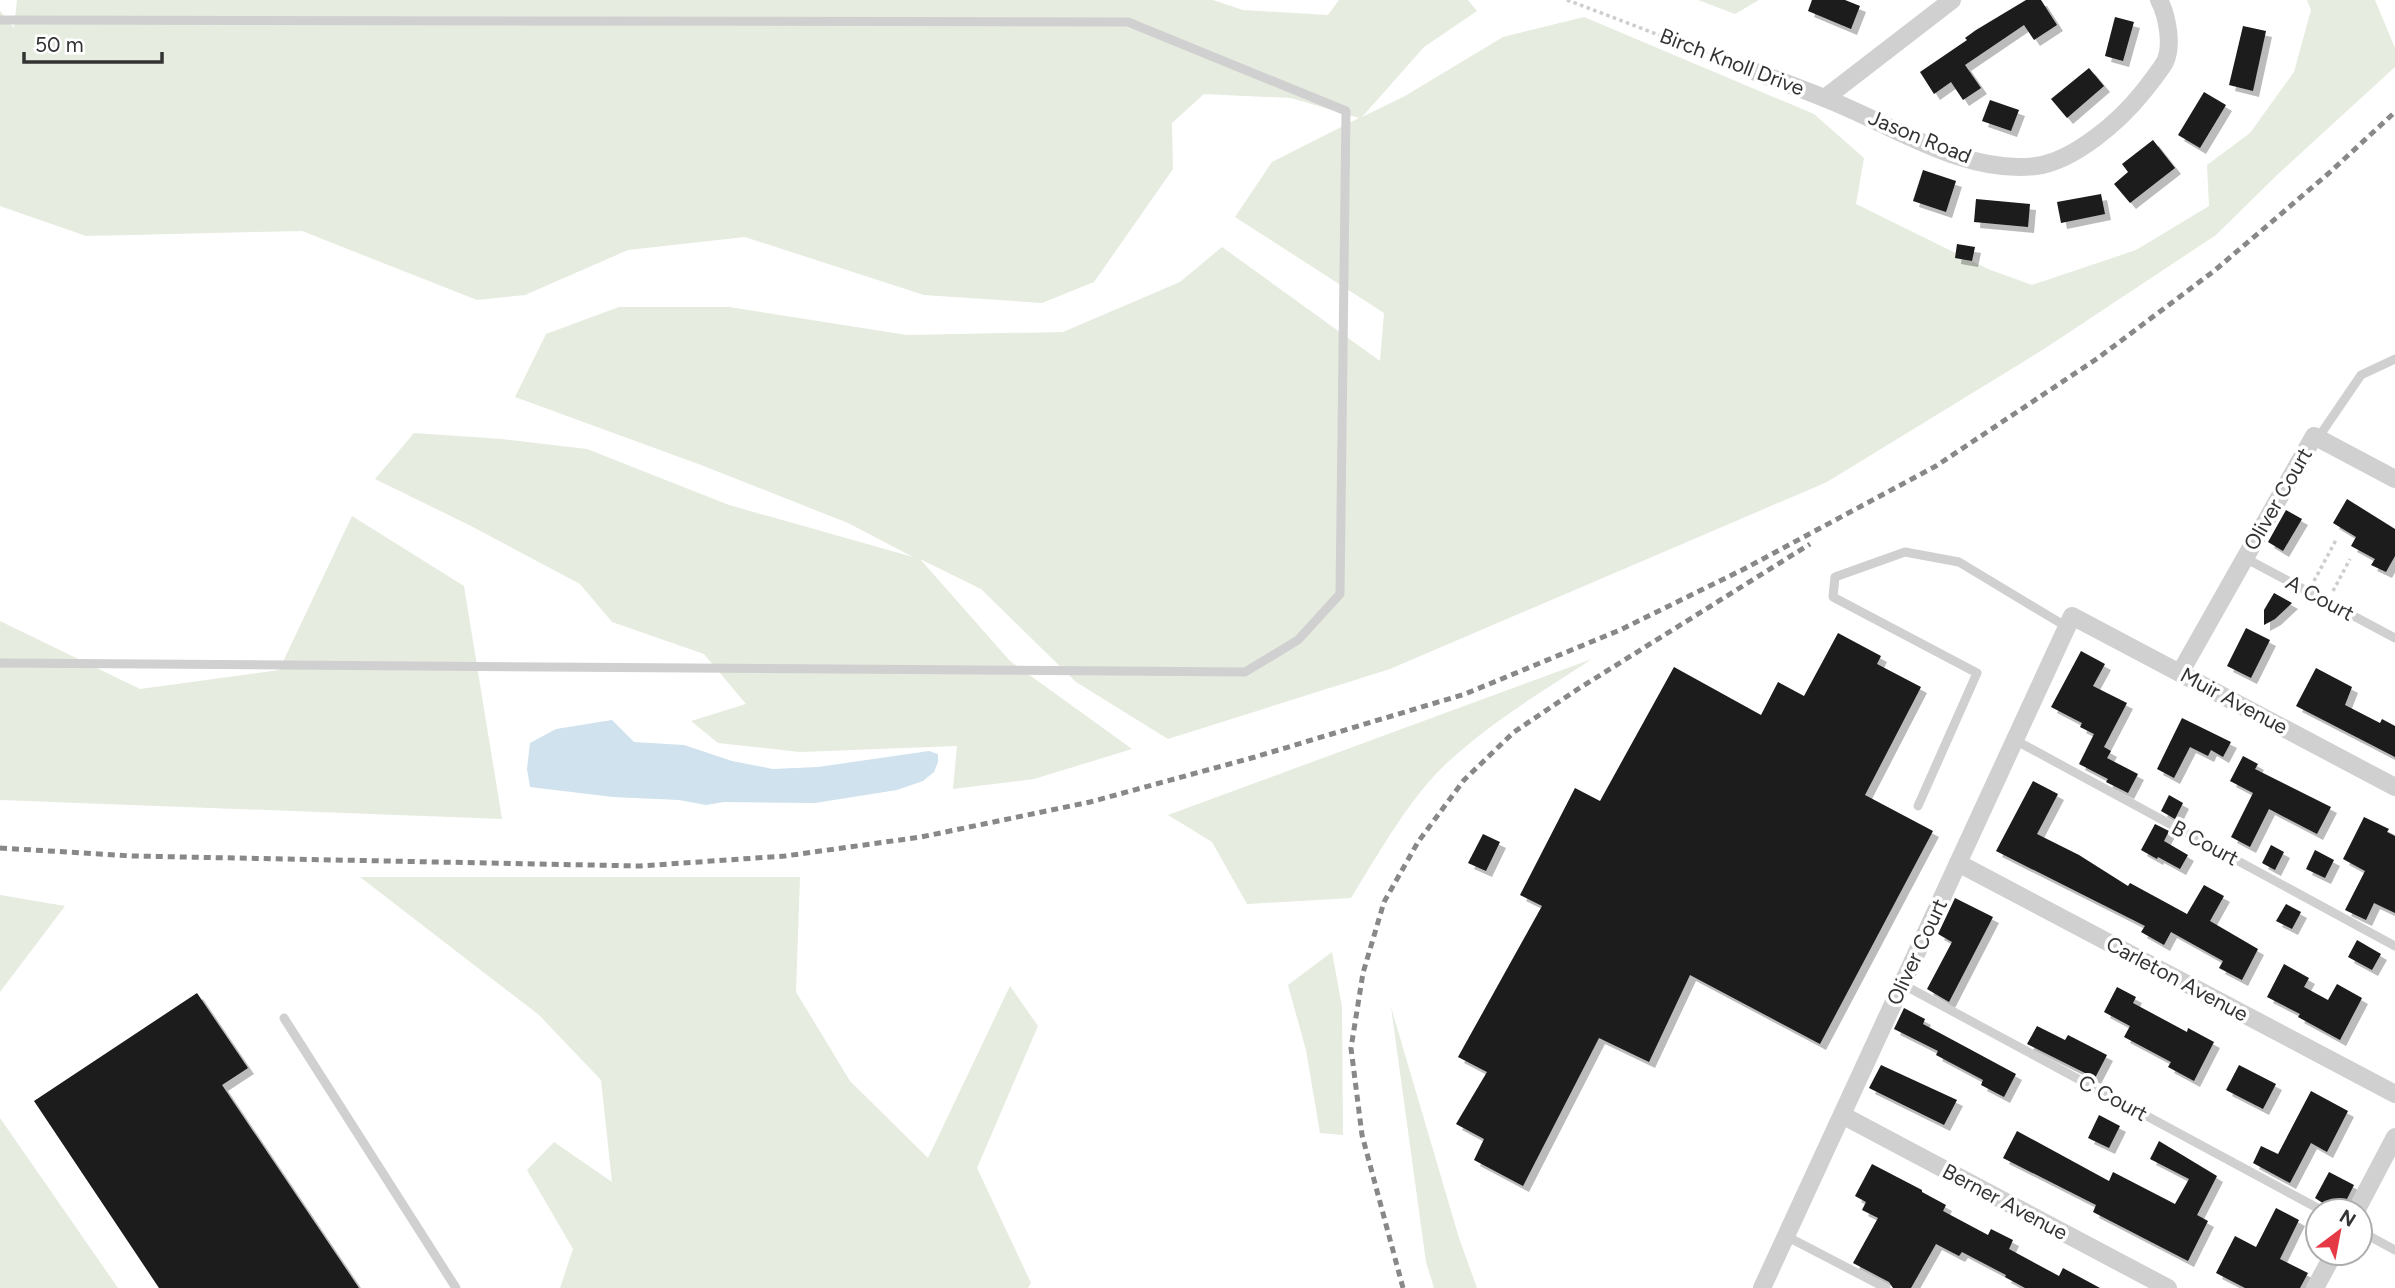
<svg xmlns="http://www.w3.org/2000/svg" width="2395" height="1288" font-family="Figtree,sans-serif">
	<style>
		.green { fill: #e6ecdf }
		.water { fill: #cfe2ee }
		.building { fill: #1a1a1a; filter: url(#shadow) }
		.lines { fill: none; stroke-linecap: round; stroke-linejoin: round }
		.path { stroke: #cdcdcd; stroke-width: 3.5; stroke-dasharray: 3.5 3.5; stroke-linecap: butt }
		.service { stroke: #d0d0d0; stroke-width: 9 }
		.minor { stroke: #d0d0d0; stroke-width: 18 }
		.rail { stroke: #888; stroke-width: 5; stroke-dasharray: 7 5; stroke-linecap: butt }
		.labels { text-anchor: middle; stroke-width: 7; stroke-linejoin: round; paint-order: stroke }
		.street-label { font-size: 21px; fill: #333; stroke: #fff }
	</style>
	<defs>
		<filter id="shadow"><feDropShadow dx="6" dy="6" stdDeviation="0" flood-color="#0004"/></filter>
	</defs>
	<rect width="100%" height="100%" fill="#fff"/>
	<!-- green -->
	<g class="green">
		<path d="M17,0H1213L1243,10L1328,15L1339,0H1468L1477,11L1424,47L1362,117L1405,96L1503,37L1584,17L1814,114L1864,158L1856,204L1988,269L2032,285L2136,250L2209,206L2207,165L2250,133L2294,72L2311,10L2307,0H2375L2395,48V67L2277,175L2216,235L2044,349L1827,482L1390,669L1168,739L1076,682L981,589L920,559L1010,661L1132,749L1034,779L953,789L957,746L800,752L718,743L691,721L746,704L704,654L612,622L580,584L471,526L375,479L414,433L502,439L587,449L729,505L913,557L848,523L701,465L515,397L546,334L619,307H729L907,335L1063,332L1180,282L1222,247L1380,361L1384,313L1235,217L1272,162L1359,118L1291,98L1204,94L1172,123L1173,169L1094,282L1042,303L924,295L745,237L628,250L525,295L477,300L302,231L86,236L0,206V11L14,28Z"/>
		<path d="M1698,0H1759L1735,14Z"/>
		<path d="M352,516L464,586L502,819L0,800V621L140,689L279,670Z"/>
		<path d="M1592,659C1543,691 1491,722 1448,762C1409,798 1379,853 1351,898L1247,904L1212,842L1168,815Z"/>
		<path d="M360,877H800L796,992L850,1081L928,1158L1010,986L1038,1026L977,1168L1031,1283L1028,1288H560L573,1249L527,1170L554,1142L612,1182L601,1080L539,1015Z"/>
		<path d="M0,895L65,906L0,992Z"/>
		<path d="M1332,952L1342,1007L1343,1135L1320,1133L1306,1050L1288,985Z"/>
		<path d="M1391,1007L1459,1238L1477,1288H1434L1426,1262Z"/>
		<path d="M0,1118L118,1288H0Z"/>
	</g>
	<!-- water -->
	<path class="water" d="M612,720L634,742L684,745L732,761L773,769L818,767L929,751L938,754V762L934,772L923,781L897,790L815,803L724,802L706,805L679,800L613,797L530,787L527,769L530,743L556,729Z"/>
	<!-- building -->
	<g class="building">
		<path d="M1812,0H1845L1860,6L1851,29L1808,11Z"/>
		<path d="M2026,0H2041L2057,25L2034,40L2024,25L1965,65L1981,88L1963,100L1951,82L1934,94L1920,72L1967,40L1965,38L1976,30Z"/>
		<path d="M2115,17L2134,22L2123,61L2105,56Z"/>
		<path d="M2243,26L2266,31L2253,91L2229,85Z"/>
		<path d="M2089,68L2104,86L2067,118L2051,99Z"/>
		<path d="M2204,92L2226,105L2200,148L2178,135Z"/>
		<path d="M1990,100L2019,110L2011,131L1982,121Z"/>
		<path d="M2153,140L2175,168L2130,203L2114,184L2128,172L2122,164Z"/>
		<path d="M1923,170L1956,181L1946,212L1913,201Z"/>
		<path d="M2101,194L2105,214L2061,223L2057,202Z"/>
		<path d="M1976,199L2030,204L2028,227L1974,222Z"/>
		<path d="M1957,244L1975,247L1972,261L1955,258Z"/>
		<path d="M2347,499L2395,529V556L2386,572L2371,565L2375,559L2351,546L2356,537L2333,523Z"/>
		<path d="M2286,510L2302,519L2283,551L2268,542Z"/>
		<path d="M2274,593L2292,603L2275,619L2264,625V610Z"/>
		<path d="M2246,628L2270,640L2251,678L2227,666Z"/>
		<path d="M1838,633L1881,656L1877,664L1921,687L1865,795L1933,831L1820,1044L1690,975L1649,1062L1599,1038L1523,1186L1474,1160L1484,1139L1456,1124L1487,1072L1458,1057L1542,906L1520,895L1575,788L1600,801L1674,667L1761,715L1778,682L1804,696Z"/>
		<path d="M2081,651L2105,664L2093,686L2127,703L2104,747L2111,751L2107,758L2138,774L2128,793L2106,782L2108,779L2079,764L2094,734L2080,727L2082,723L2051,707Z"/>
		<path d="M2316,668L2352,687L2345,705L2380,723L2382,719L2395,726V757L2296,706Z"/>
		<path d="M2182,718L2231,742L2223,757L2211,750L2208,756L2190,747L2174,778L2157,769Z"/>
		<path d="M2243,756L2258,764L2255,769L2331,807L2317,834L2269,809L2250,847L2231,837L2253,793L2230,781Z"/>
		<path d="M2033,781L2058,794L2037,834L2079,855L2128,886L2130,883L2187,914L2204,885L2224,896L2210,921L2258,949L2242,980L2219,968L2223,961L2171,932L2164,945L2141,932L2145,926L1996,851Z"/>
		<path d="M2169,795L2183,803L2175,819L2161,811Z"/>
		<path d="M2364,817L2389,829L2387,832L2395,836V913L2374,903L2366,920L2345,910L2365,871L2343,859Z"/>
		<path d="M2155,824L2169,831L2164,841L2188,855L2180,869L2158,857L2157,859L2141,850Z"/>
		<path d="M1483,834L1500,842L1486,871L1468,863Z"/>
		<path d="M2271,845L2284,852L2275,870L2262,863Z"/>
		<path d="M2315,850L2334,860L2325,878L2306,869Z"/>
		<path d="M1955,898L1993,917L1949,1002L1927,989L1952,942L1938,934Z"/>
		<path d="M2286,904L2301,912L2292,929L2276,921Z"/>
		<path d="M2357,940L2381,954L2372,970L2348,957Z"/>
		<path d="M2284,964L2309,978L2304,987L2328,1000L2337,984L2362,998L2340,1040L2298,1017L2300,1014L2267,997Z"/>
		<path d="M2117,987L2136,997L2133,1003L2187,1032L2188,1028L2214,1042L2194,1081L2168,1067L2171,1062L2124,1037L2130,1026L2104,1012Z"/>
		<path d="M197,993L248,1068L222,1085L359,1288H159L34,1101Z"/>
		<path d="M1904,1008L1925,1019L1923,1024L2016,1074L2004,1097L1981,1085L1983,1080L1936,1055L1938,1051L1894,1029Z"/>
		<path d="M2037,1026L2065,1040L2068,1035L2107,1055L2095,1078L2027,1044Z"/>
		<path d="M1881,1065L1957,1100L1944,1125L1869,1088Z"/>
		<path d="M2239,1065L2276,1084L2263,1109L2226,1090Z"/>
		<path d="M2311,1091L2348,1111L2327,1152L2311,1143L2290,1183L2253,1163L2261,1146L2278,1154Z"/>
		<path d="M2099,1115L2120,1126L2109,1148L2088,1138Z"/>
		<path d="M2017,1131L2109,1181L2113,1172L2175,1204L2189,1179L2150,1159L2159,1141L2217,1176L2197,1215L2208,1221L2188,1261L2093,1212L2096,1205L2003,1158Z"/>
		<path d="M1872,1164L1922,1190V1192L1946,1205L1943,1211L1988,1235L1991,1229L2013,1240L2009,1249L2059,1276L2063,1268L2100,1288H2025L2005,1277L2006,1275L1962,1252L1959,1256L1936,1244L1911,1288H1893L1889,1282L1853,1263L1878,1218L1862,1210L1866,1202L1855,1196Z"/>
		<path d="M2329,1172L2354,1185L2341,1211H2335L2315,1198Z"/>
		<path d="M2276,1208L2299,1220L2280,1259L2308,1273L2300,1288H2245L2216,1273L2235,1236L2256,1247Z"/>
	</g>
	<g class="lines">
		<!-- path -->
		<g class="path">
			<path d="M1567,0L1741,66"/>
			<path d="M2314,581L2336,540"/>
			<path d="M2333,591L2350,559"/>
		</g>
		<!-- service -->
		<g class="service">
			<path d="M0,20L1128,22L1346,111L1340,594L1298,640L1245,672L0,663"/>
			<path d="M2318,438L2361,375L2395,359"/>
			<path d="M2245,558L2395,638"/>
			<path d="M2015,740L2395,946"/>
			<path d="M1918,806L1977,673L1833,597L1835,577L1905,552L1959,562L2067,627"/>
			<path d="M1902,984L2323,1211"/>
			<path d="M284,1018L456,1288"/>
			<path d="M2360,1231L2395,1250"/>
			<path d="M1786,1236L1886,1288"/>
		</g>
		<!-- minor -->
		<g class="minor">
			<path d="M1756,72C1788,84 1819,95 1850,109C1907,134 1971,174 2036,166C2074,161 2120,121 2143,92C2150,83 2159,72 2165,62C2173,45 2167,15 2159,0"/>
			<path d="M1825,98L1952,0"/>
			<path d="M2180,673L2314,436L2395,479"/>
			<path d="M1958,863L2395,1094"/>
			<path d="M1842,1115L2168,1288"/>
			<path d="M2356,1211L2395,1137"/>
			<path d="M1762,1288L2072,616L2395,787"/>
			<path d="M2315,1288L2334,1253"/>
		</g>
		<!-- rail -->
		<g class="rail">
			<path d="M0,848L133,856L640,866L785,856L921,837L1090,802L1255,757L1465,694L1620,630L1744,569L1936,466L2098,358L2214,271L2329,173L2395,112"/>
			<path d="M1403,1288L1362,1135L1351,1048L1363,973L1384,902L1418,842L1464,780L1514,732L1578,689L1810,544"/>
		</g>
	</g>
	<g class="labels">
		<!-- street labels -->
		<g class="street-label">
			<text transform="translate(1732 62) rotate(21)" y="7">Birch Knoll Drive</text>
			<text transform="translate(1920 137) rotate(22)" y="7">Jason Road</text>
			<text transform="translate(2278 499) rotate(-60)" y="7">Oliver Court</text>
			<text transform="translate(2320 598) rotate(28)" y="7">A Court</text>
			<text transform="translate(2234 701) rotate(28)" y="7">Muir Avenue</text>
			<text transform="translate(2205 843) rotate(28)" y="7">B Court</text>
			<text transform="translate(1917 952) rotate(-65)" y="7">Oliver Court</text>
			<text transform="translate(2177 979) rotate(28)" y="7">Carleton Avenue</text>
			<text transform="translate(2113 1098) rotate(28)" y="7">C Court</text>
			<text transform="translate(2005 1202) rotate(28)" y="7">Berner Avenue</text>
		</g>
	</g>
	<!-- north arrow -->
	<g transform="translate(2339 1232) rotate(32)"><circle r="33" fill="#ffffff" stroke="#adadad" stroke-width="2"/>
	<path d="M0-5L12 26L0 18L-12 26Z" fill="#e63946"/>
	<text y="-10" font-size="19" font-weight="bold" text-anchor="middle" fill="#333333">N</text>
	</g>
	<!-- scale -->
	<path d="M24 52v10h138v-10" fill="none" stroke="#333333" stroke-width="3.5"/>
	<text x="35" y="52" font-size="21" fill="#333333" stroke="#ffffff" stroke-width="5" paint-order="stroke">50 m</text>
</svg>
